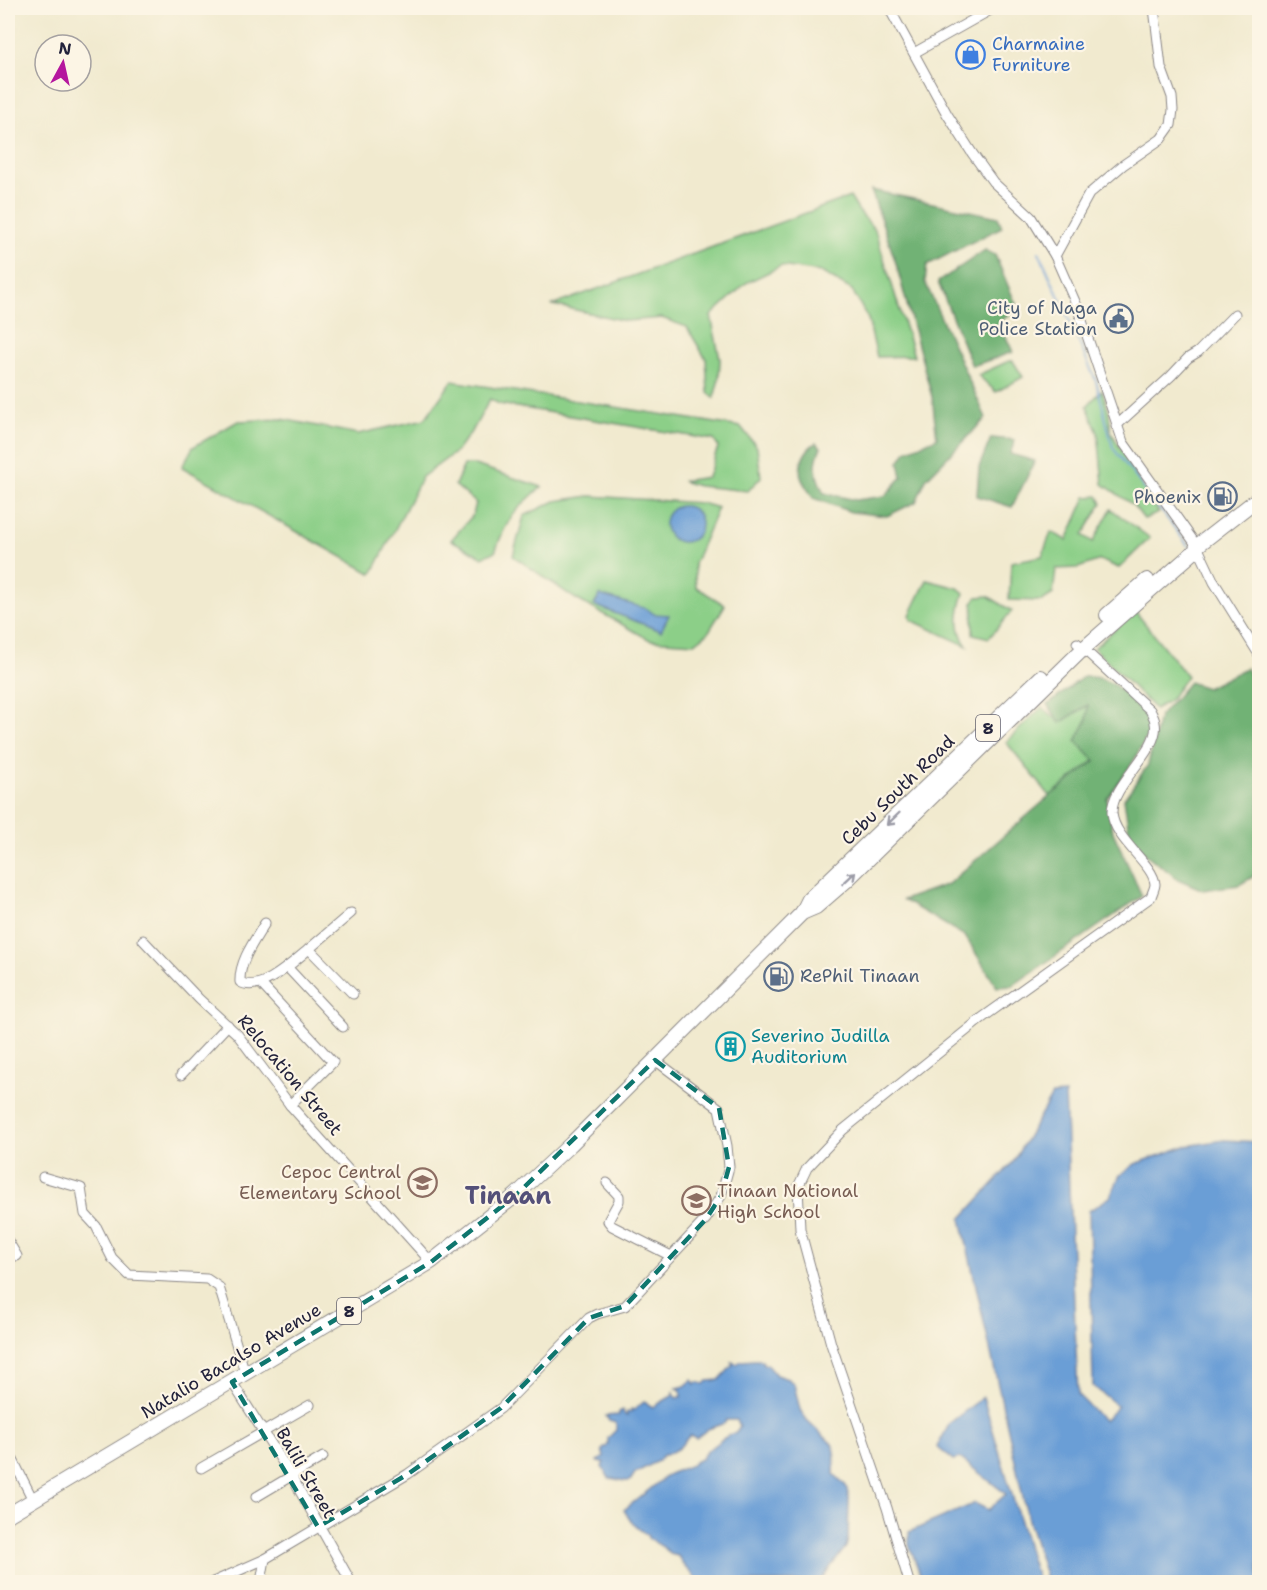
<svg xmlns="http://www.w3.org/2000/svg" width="1267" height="1590" font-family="'Shantell Sans',sans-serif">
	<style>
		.green { fill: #8ccf88; stroke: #577862; stroke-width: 1.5 }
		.forest { fill: #71b274; stroke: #4a6a58; stroke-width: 1.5 }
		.water { fill: #6b9ed6; stroke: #466088; stroke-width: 1.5 }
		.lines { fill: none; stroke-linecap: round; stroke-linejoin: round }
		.stream { stroke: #6b9ed6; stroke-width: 2 }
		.minor-casing { stroke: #8a8685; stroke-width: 11 }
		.highway-casing { stroke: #8a8685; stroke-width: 16 }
		.minor { stroke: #fff; stroke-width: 9 }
		.highway { stroke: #fff; stroke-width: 14 }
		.oneway { stroke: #9c9ca7 }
		.marked { fill: none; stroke: #0f766e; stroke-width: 4.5; stroke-dasharray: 12 8; stroke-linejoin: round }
		.labels { text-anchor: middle; stroke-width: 4.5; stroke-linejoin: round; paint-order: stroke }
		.shield { fill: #fcf5e5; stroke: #63616e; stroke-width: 1.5 }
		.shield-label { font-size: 16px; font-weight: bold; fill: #22223b }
		.shop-label { font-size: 18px; fill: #366cbe; stroke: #fcf5e5; text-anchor: start }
		.service-label { font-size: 18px; fill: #4e5e75; stroke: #fcf5e5; text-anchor: end }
		.street-label { font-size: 18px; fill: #22223b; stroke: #fcf5e5 }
		.culture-label { font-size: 18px; fill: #0d838f; stroke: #fcf5e5; text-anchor: start }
		.education-label { font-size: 18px; fill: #785e54; stroke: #fcf5e5; text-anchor: end }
		.district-label { font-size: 24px; font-weight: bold; fill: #545079; stroke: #fcf5e5 }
	</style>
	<rect width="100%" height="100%" fill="#fcf5e5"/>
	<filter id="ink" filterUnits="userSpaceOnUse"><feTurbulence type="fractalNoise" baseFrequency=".0167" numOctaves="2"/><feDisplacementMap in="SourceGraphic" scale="12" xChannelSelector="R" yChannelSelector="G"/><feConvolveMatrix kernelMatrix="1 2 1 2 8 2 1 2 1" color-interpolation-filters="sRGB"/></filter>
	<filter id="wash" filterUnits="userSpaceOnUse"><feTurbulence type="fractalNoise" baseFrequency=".008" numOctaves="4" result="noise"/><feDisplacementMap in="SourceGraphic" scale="24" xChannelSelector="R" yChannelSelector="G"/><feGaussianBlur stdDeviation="1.35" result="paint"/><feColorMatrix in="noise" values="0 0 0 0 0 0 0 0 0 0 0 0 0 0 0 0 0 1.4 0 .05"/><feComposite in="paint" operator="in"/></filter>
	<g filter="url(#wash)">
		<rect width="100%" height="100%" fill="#f1eacf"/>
		<!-- green -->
		<g class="green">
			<path d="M850,197L858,210L875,230L914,356L877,357L868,319L852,290L821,272L781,266L746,283L711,316L720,359L719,379L714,398L708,393L706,359L687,327L662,318L626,321L553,305Z"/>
			<path d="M1009,361H1013L1023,377L996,392L978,375Z"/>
			<path d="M452,381L741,427L757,447L761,477L748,491L698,486L682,481L708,477L718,447L714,440L499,404L490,399L474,428L457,451L422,477L372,574L182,467L193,447L238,421L282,419L358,434L425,419Z"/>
			<path d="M1102,390L1109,412L1111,432L1159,513L1144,519L1133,505L1103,484L1098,433L1087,406Z"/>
			<path d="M464,465H475L542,487C516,508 506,520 495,552L482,557L451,540L473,515L476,503L455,485Z"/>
			<path d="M590,496L701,503L718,508L694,564L696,587L725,605L708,633L695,643L650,640L576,599L513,556L524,516L555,501Z"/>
			<path d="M1098,496L1102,503L1083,535L1093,542L1111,509L1150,538L1119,568L1100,560L1078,568L1056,569L1053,594L1042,601L1009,600L1011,562L1042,556L1051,532L1067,540L1086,497Z"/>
			<path d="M927,580L958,588L964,593C958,612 955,629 967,646L911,620L910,615Z"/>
			<path d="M988,596L1012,611L989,638L973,634V603L977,597Z"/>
			<path d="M1135,611L1187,676L1170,700L1155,709L1094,648Z"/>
			<path d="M1089,705L1087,720L1076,741L1095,760L1050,796L1006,742L1042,707L1060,722Z"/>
		</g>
		<!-- forest -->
		<g class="forest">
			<path d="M871,190L998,217L1002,227L927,265L925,282L986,418L926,479L916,502L887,516L851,512L813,498C810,492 803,484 801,477C798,464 805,449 816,443L821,447C813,465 815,475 824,493L856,500L885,496L902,477L899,462L906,451L937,438L932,397L895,260Z"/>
			<path d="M985,250L995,255L1018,309L999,322L1013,352L972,366L938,282Z"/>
			<path d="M991,438L1015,440L1010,454L1035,461L1012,507L977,496L979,467Z"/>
			<path d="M1246,668L1259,692V873L1239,885L1203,890L1178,879L1139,849L1129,832L1124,799L1148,765L1159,717L1189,682L1207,688Z"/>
			<path d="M1084,676L1099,678L1113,684L1143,709L1152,728L1133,762L1107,799L1113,832L1142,896L1012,986L997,987L965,936L903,900L948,884L1050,796L1095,761L1076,741L1087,720L1088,705L1060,723L1048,705Z"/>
		</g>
		<!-- water -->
		<g class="water">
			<circle cx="683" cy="524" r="18"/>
			<path d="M600,595L647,609L654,614L669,615L661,631L594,605Z"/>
			<path d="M1065,1094L1078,1395L1104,1421L1118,1406L1093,1386L1089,1211L1110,1197L1120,1175L1135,1164L1186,1146L1224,1140L1259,1142V1582H1047L1029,1524L961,1219L1013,1162L1052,1095Z"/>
			<path d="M754,1360H762L764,1365L767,1364L776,1375L788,1379L794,1384L800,1410L807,1420L832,1444L835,1451L834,1474L846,1486L849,1498L848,1539L846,1547L819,1582H700L684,1566L678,1556L670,1554C665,1546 656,1544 648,1538L647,1534C636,1529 630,1520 624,1510L669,1474L692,1465L694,1462L701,1459C705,1450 727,1435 736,1432L740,1426L737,1420H726L725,1423L708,1429L696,1438L690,1435L679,1448L666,1455H663L658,1461L635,1473L630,1481C622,1482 616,1478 609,1478L602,1467L604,1462L598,1461L604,1457L602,1450L608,1445V1438L616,1430V1423L609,1421L606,1416L619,1415V1412L623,1410L624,1414L627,1416V1412H631V1409L634,1410L644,1402L653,1407L672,1396L673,1392L676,1398L681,1397V1390L677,1388L685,1386L692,1380L695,1384L697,1382L704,1384L708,1381L719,1380L733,1365L732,1362L737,1364L741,1361Z"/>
			<path d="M983,1397L1038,1582H923L909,1544V1532L975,1503L988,1510L1006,1494L960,1458L953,1460L937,1447L950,1423Z"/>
		</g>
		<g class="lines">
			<!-- stream -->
			<g class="stream">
				<path d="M1039,252L1096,381L1113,448L1190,548"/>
				<path d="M1256,658L1260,664"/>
			</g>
		</g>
	</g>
	<g filter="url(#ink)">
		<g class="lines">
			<defs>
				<g id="minor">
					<path d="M889,8L947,114L972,153L993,182L1031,217L1055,256L1077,306L1123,442L1197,546L1214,582L1260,656"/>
					<path d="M914,53L994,8"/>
					<path d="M1055,256L1089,194L1123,165L1161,139L1171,125L1173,110L1172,97L1161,67L1154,8"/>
					<path d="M1116,426L1171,376L1188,358L1198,352L1235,314"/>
					<path d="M351,913L309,949L353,994"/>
					<path d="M265,923C255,940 239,961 240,982C261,994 293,962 309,949"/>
					<path d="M143,940L199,999L237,1034L290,1105L431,1262"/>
					<path d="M287,967L343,1027"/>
					<path d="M261,984L333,1062L290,1105"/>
					<path d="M181,1075L228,1025"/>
					<path d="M43,1177L81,1188L85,1214L96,1226L112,1258L129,1275L207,1279L219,1287L245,1373"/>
					<path d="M607,1183L619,1196V1201L608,1221L612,1226L671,1256"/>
					<path d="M8,1241L17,1256"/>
					<path d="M232,1382L292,1477L351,1582"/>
					<path d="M8,1450L33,1500"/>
					<path d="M201,1468L310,1405"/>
					<path d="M256,1497L323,1457"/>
					<path d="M213,1582L265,1559L408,1474L501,1408L589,1318L597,1314L625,1306L706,1219L721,1196L729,1167L727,1146L719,1108L655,1060"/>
					<path d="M261,1582L265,1559"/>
					<path d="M909,1582L887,1508L831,1344L800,1229L798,1187L807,1168L843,1130L982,1018L1151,897C1152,893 1155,888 1155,884C1153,863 1114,840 1112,813C1111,784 1161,749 1155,723C1155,719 1152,714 1150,710L1077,643"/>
				</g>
				<g id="highway">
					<path d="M1107,615L1147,580"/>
					<path d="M802,913L809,899L1041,677"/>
					<path d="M8,1515L431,1262L515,1196L571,1144L802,913L816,907L846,881L1083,649L1195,551L1197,546L1260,497"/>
				</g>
			</defs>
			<!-- minor casing -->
			<use href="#minor" class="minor-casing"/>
			<!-- highway casing -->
			<use href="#highway" class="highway-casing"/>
			<!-- minor -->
			<use href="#minor" class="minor"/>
			<!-- highway -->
			<use href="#highway" class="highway"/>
		</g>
		<!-- one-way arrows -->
		<defs><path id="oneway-shaft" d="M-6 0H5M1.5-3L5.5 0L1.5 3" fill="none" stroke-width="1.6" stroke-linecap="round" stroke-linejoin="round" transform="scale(1.5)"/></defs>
		<g class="oneway">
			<use href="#oneway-shaft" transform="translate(893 819) rotate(136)"/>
			<use href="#oneway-shaft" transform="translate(849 878) rotate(-43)"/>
		</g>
	</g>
	<!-- marked area -->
	<path class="marked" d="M655,1060L719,1108L729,1167L721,1196L706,1219L625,1306L589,1318L501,1408L408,1474L318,1527L232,1382L431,1262L515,1196Z"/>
	<!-- icons -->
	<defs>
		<symbol id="shop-ring" viewBox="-11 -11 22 22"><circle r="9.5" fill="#fcf5e5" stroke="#3f7fe0" stroke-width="1.5"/><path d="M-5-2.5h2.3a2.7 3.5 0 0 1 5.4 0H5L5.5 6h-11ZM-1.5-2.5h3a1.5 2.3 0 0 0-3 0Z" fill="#3f7fe0"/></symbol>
		<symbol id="civic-ring" viewBox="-11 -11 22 22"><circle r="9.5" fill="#fcf5e5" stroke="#5c6f8a" stroke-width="1.5"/><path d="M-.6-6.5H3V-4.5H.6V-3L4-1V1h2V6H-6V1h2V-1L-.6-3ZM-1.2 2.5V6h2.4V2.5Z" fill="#5c6f8a"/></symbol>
		<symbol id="fuel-ring" viewBox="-11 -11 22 22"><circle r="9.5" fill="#fcf5e5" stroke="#5c6f8a" stroke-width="1.5"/><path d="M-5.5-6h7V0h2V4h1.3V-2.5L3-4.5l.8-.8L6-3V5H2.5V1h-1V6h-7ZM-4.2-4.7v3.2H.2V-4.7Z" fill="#5c6f8a"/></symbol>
		<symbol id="building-ring" viewBox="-11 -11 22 22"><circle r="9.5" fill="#fcf5e5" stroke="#0f9aa8" stroke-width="1.5"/><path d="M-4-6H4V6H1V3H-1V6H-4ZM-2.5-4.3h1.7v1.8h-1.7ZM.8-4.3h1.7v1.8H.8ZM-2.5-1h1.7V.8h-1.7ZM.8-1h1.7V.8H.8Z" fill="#0f9aa8"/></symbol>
		<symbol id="school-ring" viewBox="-11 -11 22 22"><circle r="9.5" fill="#fcf5e5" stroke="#8d6e63" stroke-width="1.5"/><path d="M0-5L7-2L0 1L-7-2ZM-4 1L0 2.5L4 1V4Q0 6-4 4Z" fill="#8d6e63"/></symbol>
	</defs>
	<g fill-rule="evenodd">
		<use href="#shop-ring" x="954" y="38" width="33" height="33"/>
		<use href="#civic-ring" x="1102" y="302" width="33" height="33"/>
		<use href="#fuel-ring" x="1206" y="480" width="33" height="33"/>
		<use href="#fuel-ring" x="762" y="960" width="33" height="33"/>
		<use href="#building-ring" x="714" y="1030" width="33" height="33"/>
		<use href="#school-ring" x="406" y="1166" width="33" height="33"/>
		<use href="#school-ring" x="680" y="1184" width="33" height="33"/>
	</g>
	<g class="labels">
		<!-- shield labels -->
		<g class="shield">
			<rect x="976" y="715" width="24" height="26" rx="4.5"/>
			<rect x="337" y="1298" width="24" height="26" rx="4.5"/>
		</g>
		<g class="shield-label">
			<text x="988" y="734">8</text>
			<text x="349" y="1317">8</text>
		</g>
		<!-- shop labels -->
		<g class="shop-label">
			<text x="992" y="50">Charmaine<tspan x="992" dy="21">Furniture</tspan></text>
		</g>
		<!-- service labels -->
		<g class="service-label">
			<text x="1097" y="314">City of Naga<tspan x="1097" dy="21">Police Station</tspan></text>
			<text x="1201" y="503">Phoenix</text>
			<text x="800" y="982" text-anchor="start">RePhil Tinaan</text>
		</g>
		<!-- street labels -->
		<g class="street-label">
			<text transform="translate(898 790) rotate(-44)" y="6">Cebu South Road</text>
			<text transform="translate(290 1075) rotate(50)" y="6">Relocation Street</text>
			<text transform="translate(231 1361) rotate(-31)" y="6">Natalio Bacalso Avenue</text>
			<text transform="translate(306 1473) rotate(60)" y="6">Balili Street</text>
		</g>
		<!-- culture labels -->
		<g class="culture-label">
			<text x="751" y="1042">Severino Judilla<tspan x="751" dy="21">Auditorium</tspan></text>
		</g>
		<!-- education labels -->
		<g class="education-label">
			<text x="401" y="1178">Cepoc Central<tspan x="401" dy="21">Elementary School</tspan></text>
			<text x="717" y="1197" text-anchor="start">Tinaan National<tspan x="717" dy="21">High School</tspan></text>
		</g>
		<!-- district labels -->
		<g class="district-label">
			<text x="508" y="1204">Tinaan</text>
		</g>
	</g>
	<!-- margin -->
	<rect width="1267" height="1590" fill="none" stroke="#fcf5e5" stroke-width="30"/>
	<!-- north arrow -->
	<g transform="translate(63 63) rotate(8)"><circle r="28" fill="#fcf5e5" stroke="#a5a1a1" stroke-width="1.5"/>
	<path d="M0-4.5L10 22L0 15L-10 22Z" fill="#b5179e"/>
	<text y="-9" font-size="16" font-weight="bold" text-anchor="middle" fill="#22223b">N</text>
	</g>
</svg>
